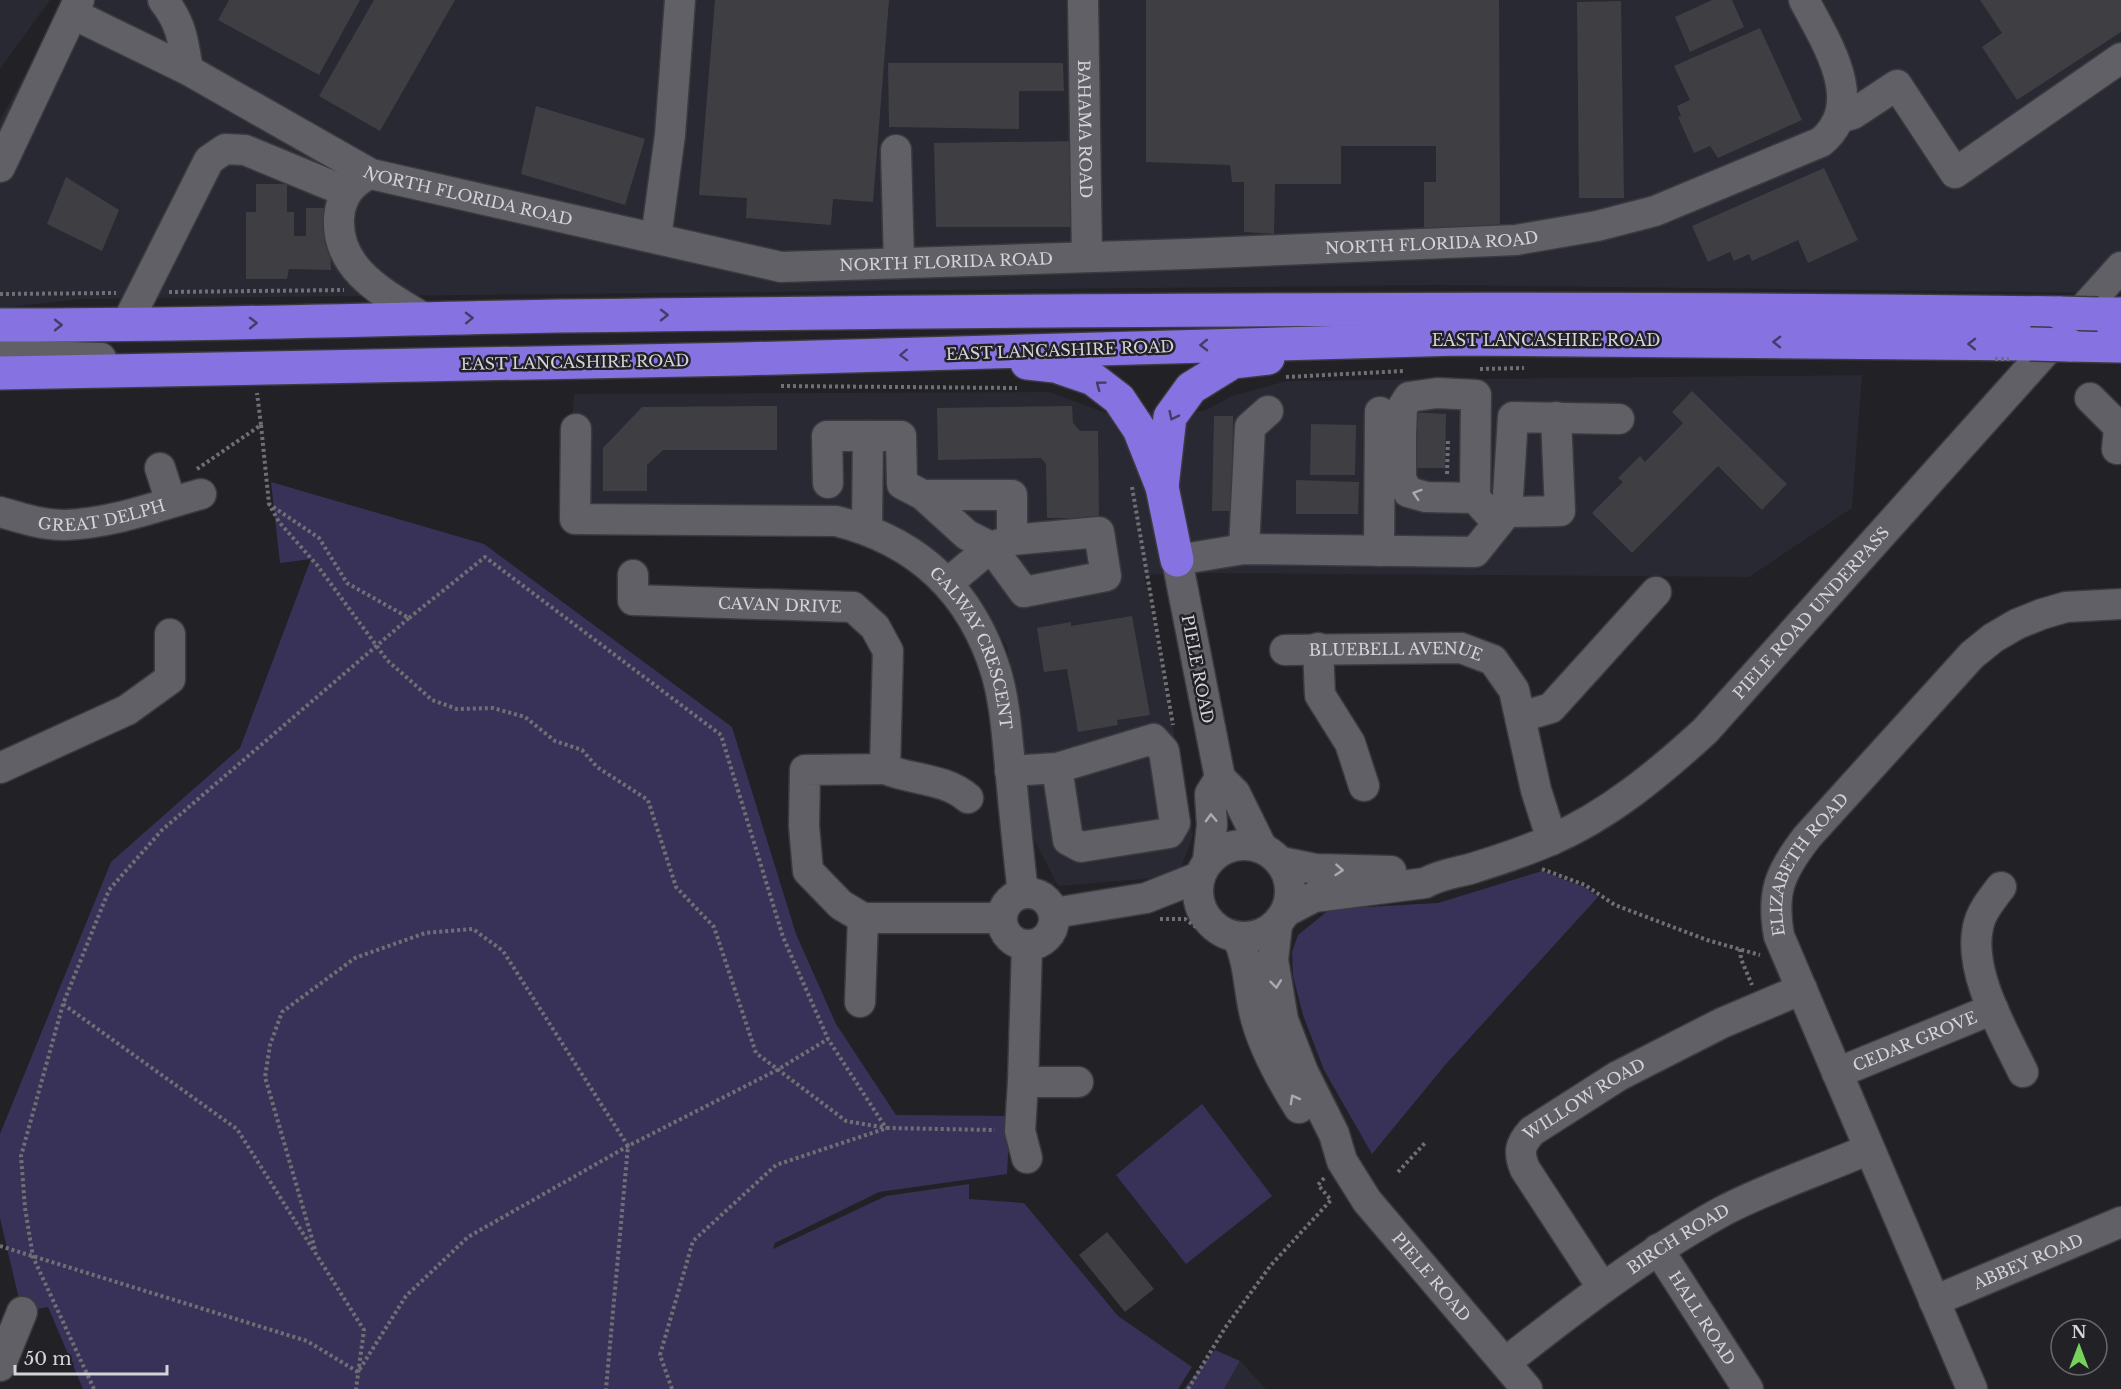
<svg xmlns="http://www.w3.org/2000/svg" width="2121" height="1389" font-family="'Libre Baskerville',serif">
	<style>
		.built { fill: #292933 }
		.green { fill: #383259 }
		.building { fill: #3e3e43 }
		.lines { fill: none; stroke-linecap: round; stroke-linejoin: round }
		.minor-casing { stroke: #3b3b3f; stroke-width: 33 }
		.highway-casing { stroke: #3b3b3f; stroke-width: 36 }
		.path { stroke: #706f74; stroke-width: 4; stroke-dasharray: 3 3; stroke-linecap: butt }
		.minor { stroke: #606066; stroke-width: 30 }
		.highway { stroke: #8672e1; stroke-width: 33 }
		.highway-bridge-casing { stroke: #3b3b3f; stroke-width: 36; stroke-linecap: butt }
		.path-bridge { stroke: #706f74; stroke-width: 4; stroke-dasharray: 3 3; stroke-linecap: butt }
		.highway-bridge { stroke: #8672e1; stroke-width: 33 }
		.oneway { stroke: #443d67 }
		.oneway2 { stroke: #ababaf }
		.labels { text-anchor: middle; stroke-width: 5; stroke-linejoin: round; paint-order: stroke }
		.street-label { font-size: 16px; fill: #d4d3d7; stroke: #212126 }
	</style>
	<rect width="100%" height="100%" fill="#212126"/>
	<!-- built -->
	<g class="built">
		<path d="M0,0H50L0,69Z"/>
		<path d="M60,0H2121V293L1437,285L81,299L0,308V120L38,51Z"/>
		<path d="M1862,375L1852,508L1749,577L1205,573L1144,575L1193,835L1178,876L1058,886L1034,839L1007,646L939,554L832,515L565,522L574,394L1050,392L1106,413L1204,411L1232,396L1286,381Z"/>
		<path d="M1240,1361L1266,1389H1224Z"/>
	</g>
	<!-- green -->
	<g class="green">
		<path d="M271,482L484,544L732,727L796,934L836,1024L896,1115L1010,1116L1007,1174L879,1192L775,1243L773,1249L886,1196L969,1184V1199L1024,1203L1118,1316L1192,1367L1178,1389H83L48,1307L22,1312L0,1218V1134L111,862L240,748L311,559L280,563Z"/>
		<path d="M1542,871L1586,888L1598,897L1446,1064L1372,1154L1324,1070L1303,1015L1293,976L1292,952L1298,935L1330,909L1438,903Z"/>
		<path d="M1202,1104L1272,1196L1186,1264L1116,1175Z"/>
		<path d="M1215,1350L1240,1361L1224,1389H1184Z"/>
	</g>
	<!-- building -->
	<g class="building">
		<path d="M229,0H360L319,75L218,20Z"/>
		<path d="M374,0H455L380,131L319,96Z"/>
		<path d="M715,0H889L873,202L833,199L831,225L746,218L747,198L699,195Z"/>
		<path d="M1146,0H1499L1500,232L1424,231V182H1436V146H1341V184H1275L1274,234L1244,232V182H1232L1230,165L1146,162Z"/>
		<path d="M1712,0H1732L1744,27L1690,52L1675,17Z"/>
		<path d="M1980,0H2121V32L2017,100L1982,47L2002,33Z"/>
		<path d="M1621,1L1624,198H1579L1577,2Z"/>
		<path d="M1760,28L1802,120L1718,158L1710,146L1694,153L1678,117L1681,116L1677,106L1690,100L1674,66Z"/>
		<path d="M888,63H1063L1064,91H1019V129L889,127Z"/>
		<path d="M536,106L645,139L625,205L521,174Z"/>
		<path d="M1080,141V227H936L934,143Z"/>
		<path d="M1824,168L1858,240L1808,263L1798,240L1752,261L1749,254L1734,261L1730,252L1708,262L1692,226Z"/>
		<path d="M66,177L119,210L102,251L47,224Z"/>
		<path d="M256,184H287V212H294V236H306V208H329L331,270L289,269L287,279H246V212H256Z"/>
		<path d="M1692,391L1787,484L1762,510L1718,466L1632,553L1592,513L1623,482L1618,478L1640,456L1645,462L1683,423L1672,412Z"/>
		<path d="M777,406V450H663L647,465V491H603V448L642,407Z"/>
		<path d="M1072,406L1073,423L1080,431H1098L1099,518H1047L1046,464L1041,458L938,460L937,408Z"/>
		<path d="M1408,412L1446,414L1445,468H1408Z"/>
		<path d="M1214,416H1233L1232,511H1212Z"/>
		<path d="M1311,424L1356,425L1355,475H1310Z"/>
		<path d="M1296,480L1359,482L1358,514H1296Z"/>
		<path d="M1132,616L1150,715L1117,720L1118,725L1078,732L1067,669L1044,672L1037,628L1071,622V626Z"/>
		<path d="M1107,1232L1154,1289L1125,1312L1079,1255Z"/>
	</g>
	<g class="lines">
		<defs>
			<g id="minor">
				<path d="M163,0C182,24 183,41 188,70"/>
				<path id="s1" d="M1083,0L1087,257"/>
				<path id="s2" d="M73,14L188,70L371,174L781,267L1187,254L1516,240L1597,226L1655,211L1821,142C1868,103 1825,41 1804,0"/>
				<path d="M1839,118L1853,114L1897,85L1955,173L2121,58"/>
				<path d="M896,150L899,263"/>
				<path d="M0,167L79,0"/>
				<path d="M361,179C347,188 340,203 339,218C336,271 387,295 425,319"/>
				<path d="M656,238L670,135L680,0"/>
				<path d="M126,325L209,160L225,149L245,150L347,192"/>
				<path d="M0,355L101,358"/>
				<path d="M2090,398L2116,424L2119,429L2117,449"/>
				<path id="s3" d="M576,429L575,519L836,521C917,541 971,591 996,672C1005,702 1007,735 1010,766C1014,808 1018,851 1023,893"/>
				<path d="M160,468L171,502"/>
				<path d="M828,483L827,436H868"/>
				<path d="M923,495L967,535L991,547L1006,542"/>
				<path d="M1475,498L1426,497L1408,492L1401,479V435L1402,408L1409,397L1437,393L1476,395L1475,498L1498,523"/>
				<path id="s4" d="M0,512C21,518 42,525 64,525C110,524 157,506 201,494"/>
				<path d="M1507,512L1560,511L1556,417"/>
				<path d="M867,529L868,436H901L902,484L923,495H1012V540L1099,532L1106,576L1024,592L991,547L948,583"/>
				<path d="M1244,549L1250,427L1268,411"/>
				<path d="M1379,551L1380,412"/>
				<path id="s5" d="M633,575V600L853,607L875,627L888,651L885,769L805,770L804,826L808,871L841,905L863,918H1001"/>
				<path d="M1318,648L1320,695L1350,743L1364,786"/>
				<path id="s6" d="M1285,650L1461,648L1493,660L1514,690L1536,790L1552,840"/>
				<path d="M1521,717L1551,708L1656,592"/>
				<path d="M0,768L127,710L170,679V634"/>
				<path d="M885,769C911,780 945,778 968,798"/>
				<path d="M1010,771L1057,768L1153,739L1164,751L1175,823L1169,833L1081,847L1068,840L1057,768"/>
				<circle cx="1244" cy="891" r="46"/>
				<path d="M1262,848L1235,793L1220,778L1177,560L1244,549L1475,552L1507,512L1513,417L1619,419"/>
				<path d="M1208,861L1212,825L1210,794L1220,778"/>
				<path d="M1281,862L1315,869L1391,871"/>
				<path d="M2001,887C1991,900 1981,912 1978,927C1968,973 2004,1032 2023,1072"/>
				<circle cx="1028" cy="919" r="26"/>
				<path id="s7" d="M1287,911L1314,897L1425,883C1441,874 1456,873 1473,868C1499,860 1526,851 1551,840C1609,815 1659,773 1705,731L2121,267"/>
				<path d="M1054,913L1146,898L1199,877"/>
				<path id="s8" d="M1277,925L1273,960L1283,1020L1303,1072L1334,1134L1342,1161L1367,1201L1527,1389"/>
				<path d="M1238,938C1250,966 1248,987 1255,1015C1263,1047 1282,1081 1299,1108"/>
				<path d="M1027,946L1023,1082H1078"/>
				<path d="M860,1002L863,918"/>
				<path id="s9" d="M1837,1073L1993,1009"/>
				<path d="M1023,1082L1020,1131L1027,1158"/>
				<path id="s10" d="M1658,1249L1748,1389"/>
				<path id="s11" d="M1602,1287L1525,1169C1518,1152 1520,1144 1532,1131L1618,1076L1722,1023L1802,989"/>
				<path id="s12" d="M1934,1301L2121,1222"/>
				<path id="s13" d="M1506,1362C1576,1307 1645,1254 1723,1211C1769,1187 1821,1170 1869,1149"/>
				<path d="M0,1366L22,1312"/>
				<path id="s14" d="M1972,1389L1779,936C1771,892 1780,872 1807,837L1972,655L1993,638L2017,624L2042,614L2066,607L2121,604"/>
			</g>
			<g id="highway">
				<path d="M2098,314H2121"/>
				<path d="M0,325C186,326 372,319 559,316C1059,310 1559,306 2060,313"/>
				<path d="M2069,345L2121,346"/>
				<path d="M1027,363L1055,366L1093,379L1119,399L1139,429L1162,487L1177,560"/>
				<path d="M0,373L741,359L1459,339L2030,344"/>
				<path d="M1162,487L1170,417L1191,388L1233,362L1268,358"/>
			</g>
		</defs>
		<!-- minor casing -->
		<use href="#minor" class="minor-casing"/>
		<!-- highway casing -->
		<use href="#highway" class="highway-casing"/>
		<!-- path -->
		<g class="path">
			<path d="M169,292L344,290"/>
			<path d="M0,294L116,293"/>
			<path d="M1480,369L1524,368"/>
			<path d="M1286,377L1404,371"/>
			<path d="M781,386L1017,388"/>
			<path d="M261,425L269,504L279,522L317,565L387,660L432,700L457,709L493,708L525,717L555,741L582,750L597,767L648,800L676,887L714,927L756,1053L846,1121L887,1128"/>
			<path d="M197,469L261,425L257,393"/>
			<path d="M1447,474L1448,439"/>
			<path d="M1132,487L1173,725"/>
			<path d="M409,618L485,557L721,735L783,937L828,1039L886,1128"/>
			<path d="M1542,869L1585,885L1615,905L1707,940L1760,955"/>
			<path d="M1160,919H1185L1214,940"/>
			<path d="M1740,949L1741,959L1752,985"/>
			<path d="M63,1004L237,1129L364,1330L356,1389"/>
			<path d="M1398,1172L1425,1143"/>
			<path d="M0,1246L307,1341L358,1372L406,1296L468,1237L628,1146L777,1070L828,1039"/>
			<path d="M315,1249L265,1077L270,1045L282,1012L355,958L425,933L473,929L503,951L628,1146L606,1389"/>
			<path d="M94,1389L33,1257L25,1208L21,1156L63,1004L109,890L162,830L409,618L347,583L319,538L269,504"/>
			<path d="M672,1389L660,1355L693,1241L776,1165L887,1128L995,1130"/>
			<path d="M1188,1389L1225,1328L1271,1265L1331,1200L1318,1185L1325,1177"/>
		</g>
		<!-- minor -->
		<use href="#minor" class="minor"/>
		<!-- highway -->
		<use href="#highway" class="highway"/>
		<defs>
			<g id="highway-bridge">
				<path d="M2060,313L2098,314"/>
				<path d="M2030,344L2069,345"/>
			</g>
		</defs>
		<!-- highway-bridge casing -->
		<use href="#highway-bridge" class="highway-bridge-casing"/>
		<!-- path-bridge -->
		<path class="path-bridge" d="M1995,359H2009"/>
		<!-- highway-bridge -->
		<use href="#highway-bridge" class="highway-bridge"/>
	</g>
	<!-- one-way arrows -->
	<defs><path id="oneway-chevron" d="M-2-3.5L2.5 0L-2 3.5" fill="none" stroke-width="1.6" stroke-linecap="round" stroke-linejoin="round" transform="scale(1.5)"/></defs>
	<g class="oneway">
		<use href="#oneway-chevron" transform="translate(664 315)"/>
		<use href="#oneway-chevron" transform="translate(469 318) rotate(-1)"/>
		<use href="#oneway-chevron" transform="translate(253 323) rotate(-1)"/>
		<use href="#oneway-chevron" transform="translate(58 325)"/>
		<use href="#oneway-chevron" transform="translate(1777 342) rotate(-179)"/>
		<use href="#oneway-chevron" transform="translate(1972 344) rotate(-179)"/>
		<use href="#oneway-chevron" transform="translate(1204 345) rotate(179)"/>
		<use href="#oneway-chevron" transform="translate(904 355) rotate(178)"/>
		<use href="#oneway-chevron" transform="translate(1100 385) rotate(-143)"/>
		<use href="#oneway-chevron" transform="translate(1173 416) rotate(116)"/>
	</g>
	<g class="oneway2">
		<use href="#oneway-chevron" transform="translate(1417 494) rotate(-162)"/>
		<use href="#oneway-chevron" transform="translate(1211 818) rotate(-92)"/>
		<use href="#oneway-chevron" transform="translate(1339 870) rotate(4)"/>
		<use href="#oneway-chevron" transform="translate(1276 984) rotate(83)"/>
		<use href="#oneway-chevron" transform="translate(1294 1099) rotate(-119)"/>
	</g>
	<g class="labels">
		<!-- street labels -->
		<g class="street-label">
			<text dy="6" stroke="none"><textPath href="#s1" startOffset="129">BAHAMA ROAD</textPath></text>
			<text dy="6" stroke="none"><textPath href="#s2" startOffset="438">NORTH FLORIDA ROAD</textPath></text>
			<text dy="6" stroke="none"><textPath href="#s2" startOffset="1410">NORTH FLORIDA ROAD</textPath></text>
			<text dy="6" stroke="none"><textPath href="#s2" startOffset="924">NORTH FLORIDA ROAD</textPath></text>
			<text x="1546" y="346">EAST LANCASHIRE ROAD</text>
			<text transform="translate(1060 350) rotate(-2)" y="6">EAST LANCASHIRE ROAD</text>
			<text transform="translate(575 362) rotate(-1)" y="6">EAST LANCASHIRE ROAD</text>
			<text dy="6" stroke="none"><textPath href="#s4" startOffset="104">GREAT DELPH</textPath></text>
			<text dy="6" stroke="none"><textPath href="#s5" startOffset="172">CAVAN DRIVE</textPath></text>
			<text dy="6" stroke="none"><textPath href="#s7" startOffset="624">PIELE ROAD UNDERPASS</textPath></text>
			<text dy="6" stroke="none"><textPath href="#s3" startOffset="550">GALWAY CRESCENT</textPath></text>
			<text dy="6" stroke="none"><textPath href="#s6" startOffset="111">BLUEBELL AVENUE</textPath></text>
			<text transform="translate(1198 669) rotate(79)" y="6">PIELE ROAD</text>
			<text dy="6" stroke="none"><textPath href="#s14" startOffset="574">ELIZABETH ROAD</textPath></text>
			<text dy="6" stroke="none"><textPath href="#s9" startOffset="84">CEDAR GROVE</textPath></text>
			<text dy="6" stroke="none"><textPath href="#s11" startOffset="244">WILLOW ROAD</textPath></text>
			<text dy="6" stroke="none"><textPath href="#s13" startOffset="212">BIRCH ROAD</textPath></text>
			<text dy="6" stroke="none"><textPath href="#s12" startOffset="102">ABBEY ROAD</textPath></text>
			<text dy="6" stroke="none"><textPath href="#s8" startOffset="396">PIELE ROAD</textPath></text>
			<text dy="6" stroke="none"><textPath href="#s10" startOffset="82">HALL ROAD</textPath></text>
		</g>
	</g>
	<!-- north arrow -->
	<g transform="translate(2079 1347)"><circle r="28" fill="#212126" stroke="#69686d" stroke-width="1.5"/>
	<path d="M0-4.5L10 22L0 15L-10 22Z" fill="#75d25b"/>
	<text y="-9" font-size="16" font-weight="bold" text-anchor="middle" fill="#d4d3d7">N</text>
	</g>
	<!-- scale -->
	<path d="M15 1365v9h152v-9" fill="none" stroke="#d4d3d7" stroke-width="3"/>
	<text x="24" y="1365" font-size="18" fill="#d4d3d7" stroke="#212126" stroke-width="4.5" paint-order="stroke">50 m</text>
</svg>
